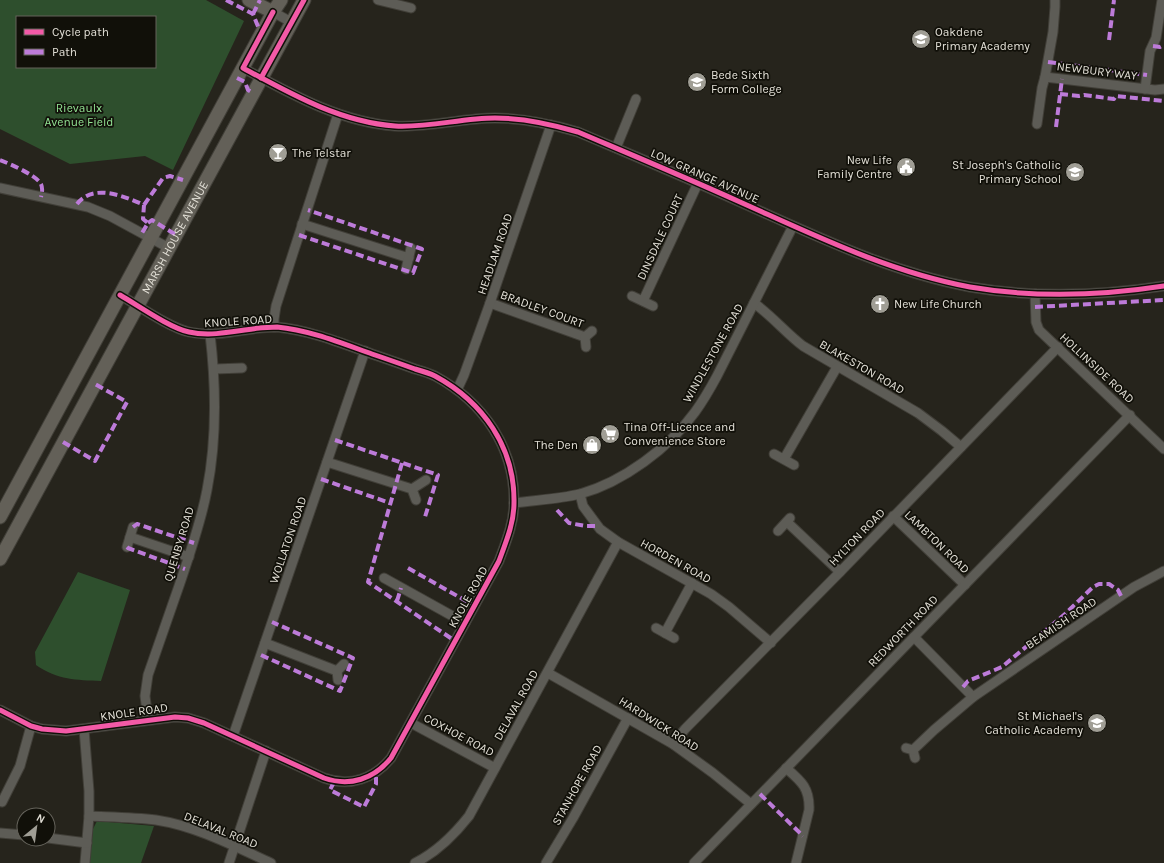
<svg xmlns="http://www.w3.org/2000/svg" width="1164" height="863" font-family="Karla,sans-serif">
	<style>
		.green { fill: #2e4f2d; fill-rule: evenodd }
		.lines { fill: none; stroke-linecap: round; stroke-linejoin: round }
		.street-casing { stroke: #413f38; stroke-width: 11 }
		.secondary-casing { stroke: #413f38; stroke-width: 15 }
		.street { stroke: #5d5c56; stroke-width: 9 }
		.secondary { stroke: #636058; stroke-width: 13 }
		.quiet { stroke: #bd7bd9; stroke-width: 4; stroke-dasharray: 8 4; stroke-linecap: butt }
		.cycleway-casing { stroke: #111009; stroke-width: 8 }
		.cycleway { stroke: #f35aa7; stroke-width: 5 }
		.labels { text-anchor: middle; stroke-width: 3.5; stroke-linejoin: round; paint-order: stroke }
		.poi-label { font-size: 12px; fill: #e2dfd6; stroke: #111009; text-anchor: start }
		.street-label { font-size: 12px; fill: #e2dfd6; stroke: #111009 }
		.park-label { font-size: 12px; fill: #93e494; stroke: #111009 }
	</style>
	<rect width="100%" height="100%" fill="#26241c"/>
	<!-- green -->
	<g class="green">
		<path d="M0,0H206L244,21L173,170L145,156L70,164L0,129ZM17,17H155V67H17Z"/>
		<path d="M78,572L130,590L101,681C76,680 58,680 36,665L35,652Z"/>
		<path d="M97,821L154,826L141,863H89L93,829Z"/>
	</g>
	<g class="lines">
		<defs>
			<g id="street">
				<path d="M378,0L411,8"/>
				<path d="M273,12L291,22"/>
				<path d="M243,68C291,94 340,122 395,126C428,128 462,118 495,118C523,118 551,124 578,132C632,155 687,178 740,202C814,235 889,272 970,287C1034,298 1099,296 1164,286"/>
				<path d="M1045,77L1155,90L1164,89"/>
				<path d="M1145,89L1150,51L1156,38L1162,0"/>
				<path d="M1037,124L1042,88L1045,77L1053,32L1055,7V0"/>
				<path d="M616,148L636,99"/>
				<path d="M0,188L88,207L110,216L169,248"/>
				<path d="M302,224L409,258"/>
				<path d="M406,269L411,248"/>
				<path d="M1035,294L1036,322L1039,330L1164,449"/>
				<path d="M632,296L653,306"/>
				<path d="M643,301L698,183"/>
				<path d="M490,303L585,337"/>
				<path d="M754,303C772,316 786,333 803,346L918,413L942,431L961,447"/>
				<path d="M274,327V319L276,306L338,114"/>
				<path d="M586,347L585,337L592,331"/>
				<path d="M215,369L242,368"/>
				<path d="M457,390L464,375L490,303L551,125"/>
				<path d="M774,454L794,465"/>
				<path d="M784,459L837,367"/>
				<path d="M327,462L412,489L416,500"/>
				<path d="M412,489L426,480"/>
				<path d="M580,494L583,506L600,529L618,542L711,594L729,607L771,643"/>
				<path d="M514,503C536,500 559,499 580,494C623,482 669,448 695,412C703,401 710,389 717,376L793,226"/>
				<path d="M893,516L965,585"/>
				<path d="M787,522L840,572"/>
				<path d="M778,531L790,518"/>
				<path d="M130,537L189,557"/>
				<path d="M127,547L133,527"/>
				<path d="M384,578L465,623"/>
				<path d="M656,628L674,638"/>
				<path d="M665,633L692,583"/>
				<path d="M914,637L973,697"/>
				<path d="M265,643L337,671"/>
				<path d="M548,673L673,744L713,773L751,804"/>
				<path d="M338,680L337,671L344,664"/>
				<path d="M0,710L31,726L42,729L66,731L175,717L188,718L204,723L324,778C350,787 374,779 391,758L499,561C506,542 514,523 514,503C515,447 483,402 435,376C429,373 422,371 415,369C401,364 387,359 372,354C341,343 309,330 277,327C271,327 264,328 259,328C236,331 211,337 189,332C170,328 139,306 120,295"/>
				<path d="M148,720L145,696L148,675C159,644 169,614 180,583C190,553 201,522 207,490C217,439 216,385 210,334"/>
				<path d="M411,723L495,768"/>
				<path d="M84,729L89,791V816L85,863"/>
				<path d="M233,736L365,351"/>
				<path d="M673,744L685,729L840,572L1058,347"/>
				<path d="M906,748L913,750L915,758"/>
				<path d="M913,750L934,730L973,697L1134,587L1164,571"/>
				<path d="M786,768C801,781 810,788 809,810L796,863"/>
				<path d="M2,802L20,766L31,726"/>
				<path d="M89,816C111,817 134,817 156,820C196,826 234,846 271,863"/>
				<path d="M0,833L24,835"/>
				<path d="M48,838L87,843"/>
				<path d="M229,863L266,751"/>
				<path d="M415,863C437,852 454,835 469,816L618,542"/>
				<path d="M546,863L573,818L628,718"/>
				<path d="M694,863L1130,415"/>
			</g>
			<g id="secondary">
				<path d="M249,0L273,12"/>
				<path d="M0,517L273,12L281,0"/>
				<path id="s1" d="M0,559L304,0"/>
			</g>
		</defs>
		<!-- street casing -->
		<use href="#street" class="street-casing"/>
		<!-- secondary casing -->
		<use href="#secondary" class="secondary-casing"/>
		<!-- street -->
		<use href="#street" class="street"/>
		<!-- secondary -->
		<use href="#secondary" class="secondary"/>
		<!-- quiet -->
		<g class="quiet">
			<path d="M226,0L253,14L261,34"/>
			<path d="M253,14L260,0"/>
			<path d="M1109,40L1114,0"/>
			<path d="M1153,46L1160,47L1164,45"/>
			<path d="M1048,62L1147,75"/>
			<path d="M237,78L245,82L248,90L253,93"/>
			<path d="M1060,94L1079,96L1084,95L1114,99L1116,96L1164,101"/>
			<path d="M1056,127L1062,79"/>
			<path d="M0,160C10,164 36,175 41,184C43,189 42,192 41,197"/>
			<path d="M77,204C93,183 124,196 144,205L143,219L148,223L142,233"/>
			<path d="M144,205L163,178L170,176L183,180"/>
			<path d="M148,223L152,220L176,235"/>
			<path d="M299,235L413,273L422,249L308,210"/>
			<path d="M1035,307L1164,300"/>
			<path d="M335,440L438,475L425,517"/>
			<path d="M63,442L95,461L127,402L95,384"/>
			<path d="M402,463L368,582L455,641"/>
			<path d="M321,479L390,503"/>
			<path d="M557,510L569,523L586,526H598"/>
			<path d="M133,527L137,524L194,543"/>
			<path d="M127,547L128,548L185,569"/>
			<path d="M408,568L475,606"/>
			<path d="M397,601L401,588"/>
			<path d="M261,655L340,691L353,658L272,622"/>
			<path d="M963,687L968,681L1002,667L1065,614L1093,587L1099,584H1109L1118,590L1121,596"/>
			<path d="M334,782L330,790L364,807L376,784V773"/>
			<path d="M760,794L803,836"/>
		</g>
		<defs>
			<g id="cycleway">
				<path d="M273,12L243,68C291,94 340,122 395,126C428,128 462,118 495,118C523,118 551,124 578,132C632,155 687,178 740,202C814,235 889,272 970,287C1034,298 1099,296 1164,286"/>
				<path d="M261,78L304,0"/>
				<path d="M0,710L31,726L42,729L66,731L175,717L188,718L204,723L324,778C350,787 374,779 391,758L499,561C506,542 514,523 514,503C515,447 483,402 435,376C429,373 422,371 415,369C401,364 387,359 372,354C341,343 309,330 277,327C271,327 264,328 259,328C236,331 211,337 189,332C170,328 139,306 120,295"/>
			</g>
		</defs>
		<!-- cycleway casing -->
		<use href="#cycleway" class="cycleway-casing"/>
		<!-- cycleway -->
		<use href="#cycleway" class="cycleway"/>
	</g>
	<!-- icons -->
	<defs>
		<symbol id="school-disc" viewBox="-11 -11 22 22"><circle r="9.5" fill="#a09e95" stroke="#111009"/><path d="M0-5L7-2L0 1L-7-2ZM-4 1L0 2.5L4 1V4Q0 6-4 4Z" fill="#fff"/></symbol>
		<symbol id="university-disc" viewBox="-11 -11 22 22"><circle r="9.5" fill="#a09e95" stroke="#111009"/><path d="M0-5L7-2L0 1L-7-2ZM-4 1L0 2.5L4 1V4Q0 6-4 4Z" fill="#fff"/></symbol>
		<symbol id="bar-disc" viewBox="-11 -11 22 22"><circle r="9.5" fill="#a09e95" stroke="#111009"/><path d="M-6-5H6L.8 .8V4.5H3.5V6h-7V4.5H-.8V.8Z" fill="#fff"/></symbol>
		<symbol id="civic-disc" viewBox="-11 -11 22 22"><circle r="9.5" fill="#a09e95" stroke="#111009"/><path d="M-.6-6.5H3V-4.5H.6V-3L4-1V1h2V6H-6V1h2V-1L-.6-3ZM-1.2 2.5V6h2.4V2.5Z" fill="#fff"/></symbol>
		<symbol id="church-disc" viewBox="-11 -11 22 22"><circle r="9.5" fill="#a09e95" stroke="#111009"/><path d="M-1.2-6h2.4v3.5h3.3v2.4h-3.3V6h-2.4V-.1h-3.3v-2.4h3.3Z" fill="#fff"/></symbol>
		<symbol id="supermarket-disc" viewBox="-11 -11 22 22"><circle r="9.5" fill="#a09e95" stroke="#111009"/><path d="M-6-5.5h2.5l.6 2H6L4.5 2H-2.5L-4.4-4H-6ZM-1.5 3.2a1.3 1.3 0 1 0 .1 0ZM3 3.2a1.3 1.3 0 1 0 .1 0Z" fill="#fff"/></symbol>
		<symbol id="shop-disc" viewBox="-11 -11 22 22"><circle r="9.5" fill="#a09e95" stroke="#111009"/><path d="M-5-2.5h2.3a2.7 3.5 0 0 1 5.4 0H5L5.5 6h-11ZM-1.5-2.5h3a1.5 2.3 0 0 0-3 0Z" fill="#fff"/></symbol>
	</defs>
	<g fill-rule="evenodd">
		<use href="#school-disc" x="910" y="28" width="22" height="22"/>
		<use href="#university-disc" x="686" y="71" width="22" height="22"/>
		<use href="#bar-disc" x="267" y="142" width="22" height="22"/>
		<use href="#civic-disc" x="895" y="156" width="22" height="22"/>
		<use href="#school-disc" x="1064" y="161" width="22" height="22"/>
		<use href="#church-disc" x="869" y="293" width="22" height="22"/>
		<use href="#supermarket-disc" x="599" y="423" width="22" height="22"/>
		<use href="#shop-disc" x="581" y="434" width="22" height="22"/>
		<use href="#school-disc" x="1086" y="712" width="22" height="22"/>
	</g>
	<g class="labels">
		<!-- poi labels -->
		<g class="poi-label">
			<text x="935" y="36">Oakdene<tspan x="935" dy="14">Primary Academy</tspan></text>
			<text x="711" y="79">Bede Sixth<tspan x="711" dy="14">Form College</tspan></text>
			<text x="292" y="157">The Telstar</text>
			<text x="892" y="164" text-anchor="end">New Life<tspan x="892" dy="14">Family Centre</tspan></text>
			<text x="1061" y="169" text-anchor="end">St Joseph's Catholic<tspan x="1061" dy="14">Primary School</tspan></text>
			<text x="894" y="308">New Life Church</text>
			<text x="624" y="431">Tina Off-Licence and<tspan x="624" dy="14">Convenience Store</tspan></text>
			<text x="578" y="449" text-anchor="end">The Den</text>
			<text x="1083" y="720" text-anchor="end">St Michael's<tspan x="1083" dy="14">Catholic Academy</tspan></text>
		</g>
		<!-- street labels -->
		<g class="street-label">
			<text transform="translate(1097 71) rotate(7)" y="4">NEWBURY WAY</text>
			<text transform="translate(705 176) rotate(24)" y="4">LOW GRANGE AVENUE</text>
			<text dy="4" stroke="none"><textPath href="#s1" startOffset="366">MARSH HOUSE AVENUE</textPath></text>
			<text transform="translate(660 237) rotate(-65)" y="4">DINSDALE COURT</text>
			<text transform="translate(495 254) rotate(-71)" y="4">HEADLAM ROAD</text>
			<text transform="translate(542 309) rotate(20)" y="4">BRADLEY COURT</text>
			<text transform="translate(238 321) rotate(-4)" y="4">KNOLE ROAD</text>
			<text transform="translate(713 353) rotate(-61)" y="4">WINDLESTONE ROAD</text>
			<text transform="translate(862 367) rotate(30)" y="4">BLAKESTON ROAD</text>
			<text transform="translate(1097 368) rotate(43)" y="4">HOLLINSIDE ROAD</text>
			<text transform="translate(857 537) rotate(-46)" y="4">HYLTON ROAD</text>
			<text transform="translate(288 540) rotate(-71)" y="4">WOLLATON ROAD</text>
			<text transform="translate(937 542) rotate(44)" y="4">LAMBTON ROAD</text>
			<text transform="translate(179 544) rotate(-73)" y="4">QUENBY ROAD</text>
			<text transform="translate(676 561) rotate(29)" y="4">HORDEN ROAD</text>
			<text transform="translate(468 597) rotate(-61)" y="4">KNOLE ROAD</text>
			<text transform="translate(1061 623) rotate(-34)" y="4">BEAMISH ROAD</text>
			<text transform="translate(903 631) rotate(-46)" y="4">REDWORTH ROAD</text>
			<text transform="translate(516 705) rotate(-61)" y="4">DELAVAL ROAD</text>
			<text transform="translate(134 712) rotate(-8)" y="4">KNOLE ROAD</text>
			<text transform="translate(659 724) rotate(32)" y="4">HARDWICK ROAD</text>
			<text transform="translate(459 735) rotate(28)" y="4">COXHOE ROAD</text>
			<text transform="translate(577 785) rotate(-61)" y="4">STANHOPE ROAD</text>
			<text transform="translate(221 830) rotate(22)" y="4">DELAVAL ROAD</text>
		</g>
		<!-- park labels -->
		<g class="park-label">
			<text x="79" y="112">Rievaulx<tspan x="79" dy="14">Avenue Field</tspan></text>
		</g>
	</g>
	<!-- legend -->
	<rect x="16" y="16" width="140" height="52" fill="#111009" stroke="#65635b"/>
	<rect x="24" y="29" width="20" height="6" fill="#f35aa7" stroke="#65635b"/>
	<text x="52" y="36" font-size="12" fill="#e2dfd6">Cycle path</text>
	<rect x="24" y="49" width="20" height="6" fill="#bd7bd9" stroke="#65635b"/>
	<text x="52" y="56" font-size="12" fill="#e2dfd6">Path</text>
	<!-- north arrow -->
	<g transform="translate(36 827) rotate(29)"><circle r="19" fill="#111009" stroke="#65635b"/>
	<path d="M0-3L7 15L0 10L-7 15Z" fill="#a09e95"/>
	<text y="-6" font-size="11" font-weight="bold" text-anchor="middle" fill="#e2dfd6">N</text>
	</g>
</svg>
